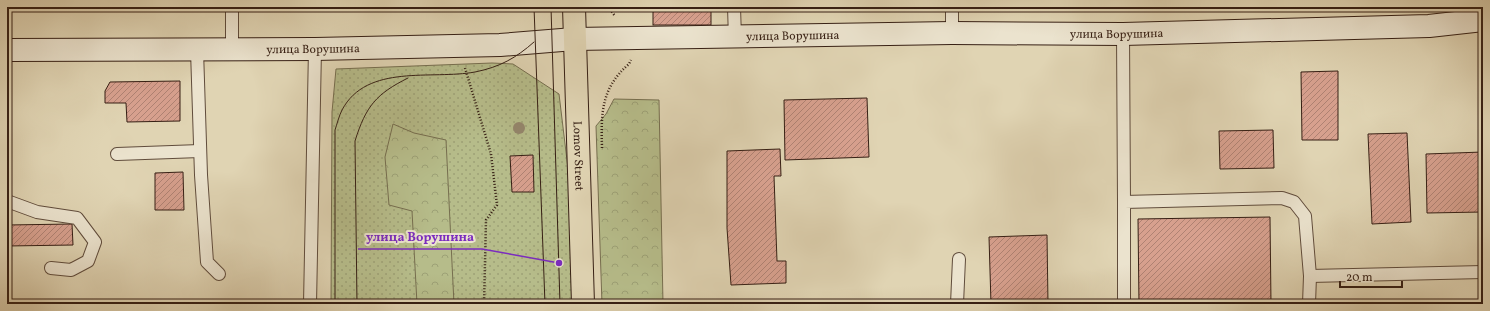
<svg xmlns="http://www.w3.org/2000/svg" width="1490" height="311" font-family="Vollkorn,serif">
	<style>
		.grass { fill: url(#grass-dots); stroke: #766e4f }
		.forest { fill: url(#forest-crowns); stroke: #766e4f }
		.building { fill: url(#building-hatch); stroke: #361f14 }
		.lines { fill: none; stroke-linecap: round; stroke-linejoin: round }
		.lane-casing { stroke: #604c3c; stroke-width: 14 }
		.secondary-casing { stroke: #361f14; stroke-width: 24 }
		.primary-casing { stroke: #361f14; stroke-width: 24 }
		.path { stroke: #361f14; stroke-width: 2.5; stroke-dasharray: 1 2; stroke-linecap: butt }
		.lane { stroke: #ebe3ce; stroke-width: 12 }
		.secondary { stroke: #ebe3ce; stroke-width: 22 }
		.primary { stroke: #e0d4b3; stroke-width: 22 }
		.tram { stroke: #361f14; stroke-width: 1 }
		.tree { fill: #94866c }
		.labels { text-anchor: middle; stroke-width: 4; stroke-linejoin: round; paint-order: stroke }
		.street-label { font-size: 12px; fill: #361f14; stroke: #ebe3ce }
		.leader { fill: none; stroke: #7b2cbf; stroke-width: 1.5 }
		.callout-dot { fill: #7b2cbf; stroke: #ebe3ce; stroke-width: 1.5 }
		.callout-label { font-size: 13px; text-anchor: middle; font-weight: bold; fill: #7b2cbf; stroke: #ebe3ce; stroke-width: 4; stroke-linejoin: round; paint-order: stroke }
	</style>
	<defs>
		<pattern id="grass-dots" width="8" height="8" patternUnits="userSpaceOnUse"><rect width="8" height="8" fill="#b6bc8a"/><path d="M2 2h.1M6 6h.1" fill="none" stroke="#9da176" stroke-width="1.8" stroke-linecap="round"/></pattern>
		<pattern id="forest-crowns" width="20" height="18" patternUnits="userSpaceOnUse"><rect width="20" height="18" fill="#b6bc8a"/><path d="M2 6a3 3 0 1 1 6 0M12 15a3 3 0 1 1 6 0" fill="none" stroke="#9da176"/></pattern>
		<pattern id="building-hatch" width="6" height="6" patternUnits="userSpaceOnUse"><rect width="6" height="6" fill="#d7a08e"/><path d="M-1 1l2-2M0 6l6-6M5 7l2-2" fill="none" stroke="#af8273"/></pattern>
	</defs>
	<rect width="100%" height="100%" fill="#e0d4b3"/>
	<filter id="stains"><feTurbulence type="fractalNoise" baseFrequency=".005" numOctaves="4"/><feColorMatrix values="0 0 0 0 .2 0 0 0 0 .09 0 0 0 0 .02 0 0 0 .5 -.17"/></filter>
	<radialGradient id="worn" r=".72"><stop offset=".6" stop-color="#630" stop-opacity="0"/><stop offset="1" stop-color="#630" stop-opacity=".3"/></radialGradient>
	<!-- grass -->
	<path class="grass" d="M492,63L513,64L559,94L569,177L573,304H331L332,112L336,69Z"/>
	<!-- forest -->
	<g class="forest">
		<path d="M614,99L659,100L663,304H602L596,126L606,114Z"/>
		<path d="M393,124L414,133L446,140L454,304H417L412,211L389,205L385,157Z"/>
	</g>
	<!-- building -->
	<g class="building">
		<rect x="653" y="7" width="58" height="18"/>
		<path d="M1338,71V140H1302L1301,72Z"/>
		<path d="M180,81V121L127,122L126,103H105V91L110,82Z"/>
		<path d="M867,98L869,157L785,160L784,100Z"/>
		<path d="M1273,130L1274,168L1220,169L1219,131Z"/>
		<path d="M1407,133L1411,222L1372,224L1368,134Z"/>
		<path d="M780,149L781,176H774L777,261H786V283L731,285L727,228V151Z"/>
		<path d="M1483,152V212L1427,213L1426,154Z"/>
		<path d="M533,155L534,192H512L510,156Z"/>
		<path d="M183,172L184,210H155V173Z"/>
		<path d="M1270,217L1271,304H1139L1138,219Z"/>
		<path d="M72,224L73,245L7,246V225Z"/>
		<path d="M1047,235L1048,304H991L989,237Z"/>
	</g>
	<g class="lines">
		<defs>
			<g id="lane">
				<path d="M734,7L735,38"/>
				<path d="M952,7V33"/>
				<path d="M1123,34L1124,202"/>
				<path d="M197,50L201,175L207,262L219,274"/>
				<path d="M232,50V7"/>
				<path d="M117,154L200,151"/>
				<path d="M7,201L37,212L77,218L95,242L88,261L71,270L51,268"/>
				<path d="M1310,276L1483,272"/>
				<path d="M310,304L315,49"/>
				<path d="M957,304L959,259"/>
				<path d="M1124,304V202L1282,198L1294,202L1305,216L1310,276L1309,304"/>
			</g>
			<g id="secondary">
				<path id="s1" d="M7,50L315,49L500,45L574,39L952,33L1123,34L1429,26L1483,20"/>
			</g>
			<g id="primary">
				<path id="s2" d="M574,7L583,304"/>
			</g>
		</defs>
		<!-- lane casing -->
		<use href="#lane" class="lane-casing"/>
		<!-- secondary casing -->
		<use href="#secondary" class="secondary-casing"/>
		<!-- primary casing -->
		<use href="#primary" class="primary-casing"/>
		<!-- path -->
		<g class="path">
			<path d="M608,7L615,16"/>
			<path d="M465,68L491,154L497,205L486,220L484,304"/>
			<path d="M602,148C601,113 601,88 629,64L631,60"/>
		</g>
		<!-- lane -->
		<use href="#lane" class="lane"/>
		<!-- secondary -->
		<use href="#secondary" class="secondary"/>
		<!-- primary -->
		<use href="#primary" class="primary"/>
		<!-- tram -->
		<g class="tram">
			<path d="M534,7L545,304"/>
			<path d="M551,7L560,304"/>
			<path d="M335,304V130C337,124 339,116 342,110C367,63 432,80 475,72C500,67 516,58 534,42"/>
			<path d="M357,304L355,141C366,106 376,94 408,78"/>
		</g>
	</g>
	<!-- trees -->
	<circle class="tree" cx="519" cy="128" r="6"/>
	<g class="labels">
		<!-- street labels -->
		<g class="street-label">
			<text dy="4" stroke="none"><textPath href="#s1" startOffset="1110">улица Ворушина</textPath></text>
			<text dy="4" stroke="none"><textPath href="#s1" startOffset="786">улица Ворушина</textPath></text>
			<text dy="4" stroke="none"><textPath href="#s1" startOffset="306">улица Ворушина</textPath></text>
			<text dy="4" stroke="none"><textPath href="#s2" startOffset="149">Lomov Street</textPath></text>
		</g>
	</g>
	<!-- callouts -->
	<path class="leader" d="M559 263L482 249H358"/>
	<circle class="callout-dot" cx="559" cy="263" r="4"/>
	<g class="callout-label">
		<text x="420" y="241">улица Ворушина</text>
	</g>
	<!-- margin -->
	<rect width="1490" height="311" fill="none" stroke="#e0d4b3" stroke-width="24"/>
	<rect x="8" y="8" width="1474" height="295" fill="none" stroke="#361f14" stroke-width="2"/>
	<rect x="12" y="12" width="1466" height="287" fill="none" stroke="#361f14"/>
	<!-- scale -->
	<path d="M1340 281v6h62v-6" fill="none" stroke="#361f14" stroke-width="2"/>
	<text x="1346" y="281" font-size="12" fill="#361f14" stroke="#ebe3ce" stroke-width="3" paint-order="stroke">20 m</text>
	<rect width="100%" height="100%" filter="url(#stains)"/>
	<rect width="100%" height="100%" fill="url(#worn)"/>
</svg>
